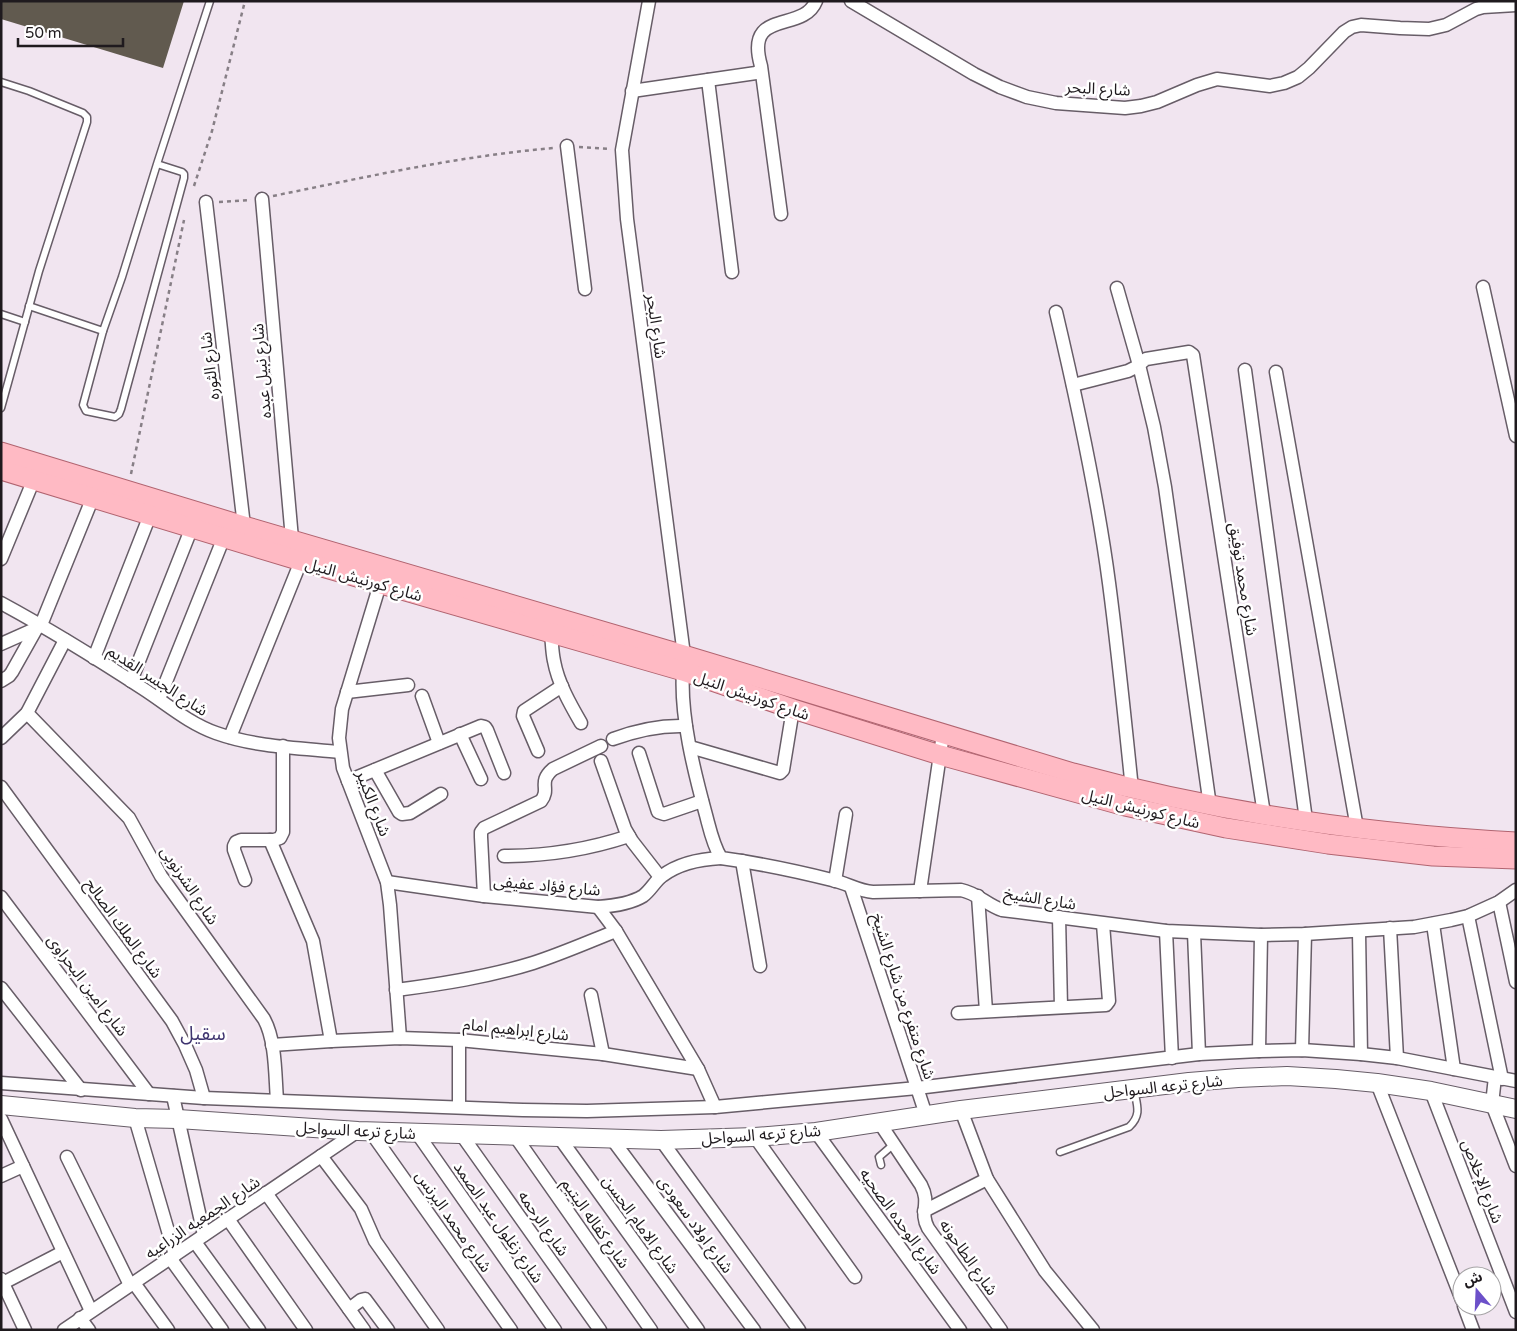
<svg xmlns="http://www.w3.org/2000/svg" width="1517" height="1331" font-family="'Varela Round','Noto Sans Arabic',sans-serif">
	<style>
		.building { fill: #615a4f }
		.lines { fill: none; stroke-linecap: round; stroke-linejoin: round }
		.service-casing { stroke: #675d67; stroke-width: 9 }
		.minor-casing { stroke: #675d67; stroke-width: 15 }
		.secondary-casing { stroke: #675d67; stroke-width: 20 }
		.primary-casing { stroke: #b16470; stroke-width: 21 }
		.path { stroke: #877f86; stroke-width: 2.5; stroke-dasharray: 4 4; stroke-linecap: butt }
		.service { stroke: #fff; stroke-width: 6 }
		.minor { stroke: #fff; stroke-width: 12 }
		.secondary { stroke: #fff; stroke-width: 18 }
		.primary { stroke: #ffbac4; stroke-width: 19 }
		.labels { text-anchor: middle; stroke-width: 5; stroke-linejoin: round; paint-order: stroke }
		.street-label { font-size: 16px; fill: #1f1a1e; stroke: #fff }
		.quarter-label { font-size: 19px; fill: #3e336f; stroke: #fff }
	</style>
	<rect width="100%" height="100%" fill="#f1e5f0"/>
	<!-- building -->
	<path class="building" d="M1,1H184L163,68L1,19Z"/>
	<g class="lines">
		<defs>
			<g id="service">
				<path d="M1,82L29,91L83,113L87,117V122L39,271L1,408"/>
				<path d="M157,164L182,172L184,174V178L121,409L119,414L115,417L86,411L83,405L103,331L122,277L157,164L210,1"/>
				<path d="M29,306L103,331"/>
				<path d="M1,314L25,322"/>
				<path d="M1060,1152L1129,1127C1142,1115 1137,1105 1134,1090"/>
				<path d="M881,1165L879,1157L894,1144"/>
			</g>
			<g id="minor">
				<path d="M649,1L622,150L627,219L684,655"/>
				<path d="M851,1L974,74L1000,87L1027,97L1056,103L1125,108L1141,106L1157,102L1197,85L1217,79L1270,86L1284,83L1298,77L1309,68L1344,32L1352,27L1361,25L1400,28L1429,29L1446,25L1476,9L1483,7L1516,5"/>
				<path d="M708,80L732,272"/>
				<path d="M632,91L756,73L761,70"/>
				<path d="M567,146L585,289"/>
				<path d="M262,199L292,539"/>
				<path d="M206,202L244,526"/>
				<path d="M781,214L761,66C744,7 803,34 816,1"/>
				<path d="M1483,287L1516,436"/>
				<path d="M1117,288L1139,365L1154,427L1165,487L1210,806"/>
				<path d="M1056,312C1077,401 1097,492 1109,583C1118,651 1125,721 1132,789"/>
				<path d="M1245,370L1306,820"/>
				<path d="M1276,372L1357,828"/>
				<path d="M1073,385L1128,371L1136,367L1146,359L1189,352L1193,355L1264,814"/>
				<path d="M1,559L34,479"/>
				<path d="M380,584L342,709L339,738L343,768L387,882L390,905L400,1038"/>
				<path d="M1,603C49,629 96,658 142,688C167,704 188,723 216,733C255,747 299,748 340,752"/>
				<path d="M41,625L93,497"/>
				<path d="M551,633C552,642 552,652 554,661C558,683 570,704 581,723"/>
				<path d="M1,644L37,628"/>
				<path d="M94,658L150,515"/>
				<path d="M683,671C680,716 694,771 706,815C710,830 713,845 721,858C758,863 796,871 832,880C847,883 858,891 873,892L961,890C977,893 987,905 1002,910L1166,931L1261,935L1305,934L1414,927L1451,920L1468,916L1499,902L1516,890"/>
				<path d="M1,681L9,676L12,672L39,624"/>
				<path d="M131,681L192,527"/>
				<path d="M347,692L408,685"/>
				<path d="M422,696L439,743"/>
				<path d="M159,699L224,537"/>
				<path d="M27,713L129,818L161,876L264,1019C276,1041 275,1075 277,1100"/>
				<path d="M460,734L481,779"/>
				<path d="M230,737L301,561"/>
				<path d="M1,738L27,713L65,640"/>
				<path d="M613,739C637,730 660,725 686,726"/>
				<path d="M690,747L780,773L783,770L793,709"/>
				<path d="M538,751L523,716L524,711L562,686"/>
				<path d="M639,753L658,812L664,814L702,801"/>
				<path d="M601,761L625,829L632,841L660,877"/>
				<path d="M375,770L399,812L402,814L410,813L441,794"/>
				<path d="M348,781L481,726L485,727L487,730L504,773"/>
				<path d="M1,787L172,1021L185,1045L196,1070L204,1098"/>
				<path d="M270,840L313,941L331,1041"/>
				<path d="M504,856C548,856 587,850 629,836"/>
				<path d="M742,861L760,966"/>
				<path d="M245,880L234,850V846L236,842L241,840H274L280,838L283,832V746"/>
				<path d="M835,881L846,814"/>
				<path d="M387,882L484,896L598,907C613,906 630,904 643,896C651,890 655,881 662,876C679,863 700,859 721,858"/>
				<path d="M851,887L926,1115"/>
				<path d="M920,891L943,734"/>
				<path d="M484,896L481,837V832L484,828L541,801C551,788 537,783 553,769L601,746"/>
				<path d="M978,896L986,1011"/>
				<path d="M1,897L149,1094"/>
				<path d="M1499,902L1516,982"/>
				<path d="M598,907L616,931L698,1069L715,1107"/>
				<path d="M1468,916L1502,1079"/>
				<path d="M1059,917L1061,1007"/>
				<path d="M1433,924L1454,1069"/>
				<path d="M1390,928L1397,1058"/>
				<path d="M1166,931L1172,1058"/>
				<path d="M1359,932L1361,1054"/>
				<path d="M1194,933L1199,1054"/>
				<path d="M1,988L81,1090"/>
				<path d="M396,990C443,984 488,977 533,963C561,954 588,942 616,931"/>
				<path d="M591,995L603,1054"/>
				<path d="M958,1013L1106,1005L1109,1001L1103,924"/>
				<path d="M459,1040V1107"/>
				<path d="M272,1045L331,1041L400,1038L459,1040L603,1054L698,1069"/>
				<path d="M1302,1050L1305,934"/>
				<path d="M1259,1051L1261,935"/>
				<path d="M1495,1077L1492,1104L1516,1166"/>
				<path d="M1,1083L204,1098L523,1110L587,1111L715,1107L917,1088L1199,1054L1259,1051L1302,1050L1361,1054L1397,1058L1516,1081"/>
				<path d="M1377,1083L1462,1300"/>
				<path d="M1431,1091L1516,1312"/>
				<path d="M173,1096L204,1235"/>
				<path d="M961,1110L987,1179L1045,1271L1093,1330"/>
				<path d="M135,1118L175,1255"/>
				<path d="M1,1119L91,1311"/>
				<path d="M879,1122L921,1185C931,1204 919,1211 928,1228L1001,1330"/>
				<path d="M370,1131L511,1330"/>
				<path d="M816,1132L960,1330"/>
				<path d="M417,1133L555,1330"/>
				<path d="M461,1134L600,1330"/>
				<path d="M515,1136L651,1330"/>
				<path d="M559,1137L698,1330"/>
				<path d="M755,1137L855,1277"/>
				<path d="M612,1139L754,1330"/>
				<path d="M661,1140L799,1330"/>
				<path d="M321,1156L361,1209L375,1241L438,1330"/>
				<path d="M67,1157L130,1285"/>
				<path d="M1,1176L23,1166"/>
				<path d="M266,1193L364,1330"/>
				<path d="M924,1211L987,1179"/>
				<path d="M228,1219L306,1330"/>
				<path d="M195,1242L259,1330"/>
				<path d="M170,1258L222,1330"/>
				<path d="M1,1279L25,1330"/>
				<path d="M3,1283L63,1252"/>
				<path d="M134,1283L168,1330"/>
				<path d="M1464,1306L1473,1330"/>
				<path d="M349,1309L361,1300L365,1299L388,1330"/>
				<path d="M80,1318L89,1330"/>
				<path d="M64,1330L358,1131"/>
			</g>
			<path id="secondary" d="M1,1105L135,1118L178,1119L358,1131L661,1140L755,1137L816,1132L961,1110L1189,1082L1238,1078L1287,1076L1336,1079L1377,1083L1431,1091L1516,1109"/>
			<g id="primary">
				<path d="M1,452L244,526L684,655L1073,773C1216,812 1367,834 1516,842"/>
				<path d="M1,470L301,561L683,671L793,709L940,755L1125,806L1226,828L1328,844L1433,856L1516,859"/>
			</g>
		</defs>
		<!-- service casing -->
		<use href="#service" class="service-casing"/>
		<!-- minor casing -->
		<use href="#minor" class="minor-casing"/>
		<!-- secondary casing -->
		<use href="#secondary" class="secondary-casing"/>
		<!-- primary casing -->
		<use href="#primary" class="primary-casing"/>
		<!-- path -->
		<g class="path">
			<path d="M579,147L611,149"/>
			<path d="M194,186L212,131L245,1"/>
			<path d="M273,196C366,177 459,156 554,148"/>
			<path d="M219,202L251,200"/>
			<path d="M131,474L184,220"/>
		</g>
		<!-- service -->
		<use href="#service" class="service"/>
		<!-- minor -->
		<use href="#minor" class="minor"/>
		<!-- secondary -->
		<use href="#secondary" class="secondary"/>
		<!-- primary -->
		<use href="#primary" class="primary"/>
	</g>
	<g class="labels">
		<!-- street labels -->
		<g class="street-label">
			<text transform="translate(1098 88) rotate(3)" y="6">شارع البحر</text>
			<text transform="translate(657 326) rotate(82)" y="6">شارع البحر</text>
			<text transform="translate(209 366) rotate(-97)" y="6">شارع الثوره</text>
			<text transform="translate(261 371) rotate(-95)" y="6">شارع نبيل عبده</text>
			<text transform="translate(364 579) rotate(16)" y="6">شارع كورنيش النيل</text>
			<text transform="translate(1244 579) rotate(81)" y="6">شارع محمد توفيق</text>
			<text transform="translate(158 680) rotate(33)" y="6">شارع الجسر القديم</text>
			<text transform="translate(752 695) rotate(19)" y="6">شارع كورنيش النيل</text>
			<text transform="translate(374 803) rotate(69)" y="6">شارع الكبير</text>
			<text transform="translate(1141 808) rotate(14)" y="6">شارع كورنيش النيل</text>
			<text transform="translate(190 885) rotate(56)" y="6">شارع الشرنوبى</text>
			<text transform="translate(547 885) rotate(5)" y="6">شارع فؤاد عفيفى</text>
			<text transform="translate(1040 898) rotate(9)" y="6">شارع الشيخ</text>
			<text transform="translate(124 928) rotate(54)" y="6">شارع الملك الصالح</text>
			<text transform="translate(88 985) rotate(53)" y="6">شارع امين البحراوى</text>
			<text transform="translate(904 996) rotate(72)" y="6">شارع متفرع من شارع الشيخ</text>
			<text transform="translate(516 1029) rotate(6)" y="6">شارع ابراهيم امام</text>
			<text transform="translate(1163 1086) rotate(-6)" y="6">شارع ترعه السواحل</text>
			<text transform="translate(356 1130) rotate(3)" y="6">شارع ترعه السواحل</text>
			<text transform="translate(761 1134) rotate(-4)" y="6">شارع ترعه السواحل</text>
			<text transform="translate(1483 1181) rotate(69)" y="6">شارع الإخلاص</text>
			<text transform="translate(202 1217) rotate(-34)" y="6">شارع الجمعيه الزراعيه</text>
			<text transform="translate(454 1221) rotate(55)" y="6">شارع محمد البرنس</text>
			<text transform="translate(901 1221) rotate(54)" y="6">شارع الوحده الصحيه</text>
			<text transform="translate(499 1222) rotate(55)" y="6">شارع زغلول عبد الصمد</text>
			<text transform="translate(544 1223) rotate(55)" y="6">شارع الرحمه</text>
			<text transform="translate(596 1223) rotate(55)" y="6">شارع كفاله اليتيم</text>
			<text transform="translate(641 1224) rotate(54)" y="6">شارع الامام الحسن</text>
			<text transform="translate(696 1224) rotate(54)" y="6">شارع اولاد سعودى</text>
			<text transform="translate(969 1257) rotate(55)" y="6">شارع الطاحونه</text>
		</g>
		<!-- quarter labels -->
		<g class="quarter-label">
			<text x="203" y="1040">سقيل</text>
		</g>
	</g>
	<!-- border -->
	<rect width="1517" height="1331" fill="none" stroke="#1f1a1e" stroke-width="5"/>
	<!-- north arrow -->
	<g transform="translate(1477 1291) rotate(341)"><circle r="24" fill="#ffffff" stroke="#a5a3a5"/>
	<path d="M0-4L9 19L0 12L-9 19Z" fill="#6c50c9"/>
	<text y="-8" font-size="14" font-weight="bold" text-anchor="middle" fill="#1f1a1e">ش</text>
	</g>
	<!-- scale -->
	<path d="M18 38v8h105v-8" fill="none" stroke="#1f1a1e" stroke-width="2.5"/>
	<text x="25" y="38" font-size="15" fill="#1f1a1e" stroke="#ffffff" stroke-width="4" paint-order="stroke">50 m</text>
</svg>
